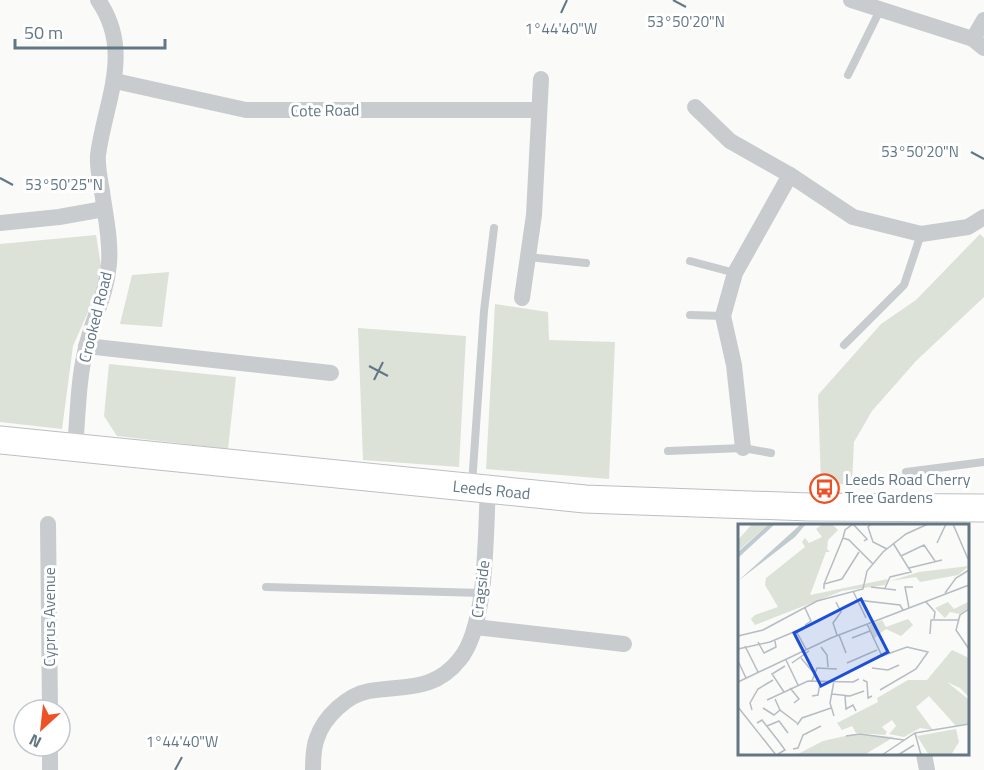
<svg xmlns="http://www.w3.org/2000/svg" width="984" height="770" font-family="'Titillium Web',sans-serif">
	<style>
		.green { fill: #dce2d8 }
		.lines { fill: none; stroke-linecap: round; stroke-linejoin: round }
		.primary-casing { stroke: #bbbfc3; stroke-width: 29 }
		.lane { stroke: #c8cccf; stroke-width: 8 }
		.street { stroke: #c8cccf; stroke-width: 16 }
		.primary { stroke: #fff; stroke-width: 27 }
		.ticks { fill: none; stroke: #637684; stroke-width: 2 }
		.labels { text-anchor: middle; stroke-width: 6; stroke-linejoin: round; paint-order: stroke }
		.street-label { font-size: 16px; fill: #637684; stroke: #fff }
		.poi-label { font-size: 16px; fill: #637684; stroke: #fff; text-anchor: start }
		.inset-road { fill: none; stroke: #b5bdc3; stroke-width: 1.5 }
		.view { fill: #1d4ed8; fill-opacity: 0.15; stroke: #1d4ed8; stroke-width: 3 }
		.inset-edge { fill: none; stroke: #637684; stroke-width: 3 }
		.ticks-label { font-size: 15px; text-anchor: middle; fill: #637684; stroke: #fff; stroke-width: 6; stroke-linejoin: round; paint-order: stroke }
	</style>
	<rect width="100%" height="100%" fill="#fafaf8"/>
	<!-- green -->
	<g class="green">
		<path d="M980,234L984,238V297L916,361L872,411L854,442L852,484H821L818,395L881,324L916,300Z"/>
		<path d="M96,235L103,278L73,346L62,429L0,422V244Z"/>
		<path d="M169,272L162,327L120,324L132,275Z"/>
		<path d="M495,304L548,312L549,340L615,342L609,479L486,469Z"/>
		<path d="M358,328L466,336L459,467L363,460Z"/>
		<path d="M109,364L236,377L228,449L117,436L104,416Z"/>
	</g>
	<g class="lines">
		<defs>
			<g id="primary">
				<path id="s1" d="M0,440L585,499L809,507L984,508"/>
			</g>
		</defs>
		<!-- primary casing -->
		<use href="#primary" class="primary-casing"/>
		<!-- lane -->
		<g class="lane">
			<path d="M848,75L880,10"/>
			<path d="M528,257L586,263"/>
			<path d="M690,261L735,273"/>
			<path d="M690,315L723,316"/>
			<path d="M844,345L904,285L921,234"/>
			<path d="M668,451L743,448L771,453"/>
			<path d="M906,472L984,462"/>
			<path d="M472,484L484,311L494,228"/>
			<path d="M266,587L482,593"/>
		</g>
		<!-- street -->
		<g class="street">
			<path d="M851,0L973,39L984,48"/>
			<path d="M973,39L984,20"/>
			<path d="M115,81L246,110H539"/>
			<path d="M695,107L730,141L790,175L853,217L921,234L968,227L984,217"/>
			<path d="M0,223L59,217L104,209"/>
			<path d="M522,298L534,215L541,79"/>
			<path d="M86,346L331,373"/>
			<path d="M75,448C78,414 78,380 86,348C93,317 106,297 109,264C111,239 105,215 102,191C100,180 97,166 98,155C105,101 134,52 98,0"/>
			<path d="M743,448L734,365L723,316L735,273L790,175"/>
			<path d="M48,524L50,710"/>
			<path d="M475,627L624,644"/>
			<path d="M50,746V770"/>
			<path d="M924,754L927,770"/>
			<path d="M313,770C313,760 313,748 317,738C324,717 347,695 369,691C405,685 434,692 460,659C488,624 485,534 488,489"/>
		</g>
		<!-- primary -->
		<use href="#primary" class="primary"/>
	</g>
	<!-- ticks -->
	<path class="ticks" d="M673,0L686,7M561,13L567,0M971,152L984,159M0,178L13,185M369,366L388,376M374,380L383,362M175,770L182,757"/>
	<!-- icons -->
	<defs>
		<symbol id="bus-ring" viewBox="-11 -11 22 22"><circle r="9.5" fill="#fff" stroke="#ec5225" stroke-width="1.5"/><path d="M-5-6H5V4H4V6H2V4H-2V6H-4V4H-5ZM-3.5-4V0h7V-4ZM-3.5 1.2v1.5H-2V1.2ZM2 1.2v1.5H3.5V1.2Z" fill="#ec5225"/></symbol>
	</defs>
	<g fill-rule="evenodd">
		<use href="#bus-ring" x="808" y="472" width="33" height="33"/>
	</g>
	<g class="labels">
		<!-- street labels -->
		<g class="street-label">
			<text transform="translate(325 110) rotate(-1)" y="6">Cote Road</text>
			<text transform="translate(95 317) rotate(-76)" y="6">Crooked Road</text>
			<text dy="6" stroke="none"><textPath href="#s1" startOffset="494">Leeds Road</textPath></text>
			<text transform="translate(480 589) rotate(-83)" y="6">Cragside</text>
			<text transform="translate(49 617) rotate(-90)" y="6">Cyprus Avenue</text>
		</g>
		<!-- poi labels -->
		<g class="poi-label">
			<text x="845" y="485">Leeds Road Cherry<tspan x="845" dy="18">Tree Gardens</tspan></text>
		</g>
	</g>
	<!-- overview -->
	<g transform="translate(738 524)">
		<rect width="231" height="231" fill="#fafaf8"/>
		<path d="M14,0H31L0,27V16ZM85,0H94L100,6L90,16L89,25L92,28H88L72,71L150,55L147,61L104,67L17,101L13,95L17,91L40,83L27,61L28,54L67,23L64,18L67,14L71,19L84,13L78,5ZM231,42L220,51L182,58L178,53L152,57L181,48ZM210,78L216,85L230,78L231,84L222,90L212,88L207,94L197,84ZM170,95L175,101L163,112L148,105L135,115L131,101L144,96L148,103ZM214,126L231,134V173L222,164L209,158L230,175L231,199L218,202L191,172L178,183L195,206L182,204L166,213L151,210L158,202L154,196L144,203L149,208L147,211L118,209L114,202L104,206L99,199L140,178L139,174L170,156H189ZM218,205L221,218L213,231H191L179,212ZM116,210L156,213L126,231H58L85,217Z" fill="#dce2d8"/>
		<path d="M31,0H37L0,34V28ZM63,0H68L57,13L0,57Z" fill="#bfcbcf"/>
		<path class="inset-road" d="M133,0L130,3L135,18L149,25M215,0L230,35M105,14L107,6L115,0L129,15L126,17M199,19L208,0M163,32L186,21L197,37M171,44L204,36M86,60L105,14L111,16L135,40M133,63L158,66M147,64L152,53L173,48L155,19M86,65V60L104,55L121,28M115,67L128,94M207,69L218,54L231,46M119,76L162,81L165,86M98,78L103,88L95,99L99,111M188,78L197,88L196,95M67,84L73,97L67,101M171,84L167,63H175M231,85L222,91L218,106L231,125M129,100L144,132L169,123L190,128L178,145L142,166M192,110L193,96H220M101,111L108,129M0,112L25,106L79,77L125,65L129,47L145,28L168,10L190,0M114,114L132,107M20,118L26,129L38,123L37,117M7,122L20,148M83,123L89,131L90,143M0,125L32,118L58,107L68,125M63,134L75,148M48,136L60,161M0,137L8,154M54,139L71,127M109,139L139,126M134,144L150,146L161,141M125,156L129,158L130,174L134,172M74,157L79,144L99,145M96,157L92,179L96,192M0,158L93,114L231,61M52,164L61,175L56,179M46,168L34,150L47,142M94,170L112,172L126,167M74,172L80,171L82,159M107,172L108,185L115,181L118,187M37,175L42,186L59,199M29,176L70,157L115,158L121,155M0,183L38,231M25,184L36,191L42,186M14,186L12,179L20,165L35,156M19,199L24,196L42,219L47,226L40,230M59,201L64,194L93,184M29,202L41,197L50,209M177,209L183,231M108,212L122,210L166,216M55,225L60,224L65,211L83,202M144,231L177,209L231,200M160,231L176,221"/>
		<path class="view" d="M123,75L150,128L83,162L56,109Z"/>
		<rect width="231" height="231" class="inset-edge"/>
	</g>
	<g class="ticks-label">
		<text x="686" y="27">53°50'20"N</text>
		<text x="561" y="34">1°44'40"W</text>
		<text x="920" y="157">53°50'20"N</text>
		<text x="64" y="190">53°50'25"N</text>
		<text x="182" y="747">1°44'40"W</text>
	</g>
	<!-- north arrow -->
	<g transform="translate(42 728) rotate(207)"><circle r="28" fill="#ffffff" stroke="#c1c8ce" stroke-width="1.5"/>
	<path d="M0-4.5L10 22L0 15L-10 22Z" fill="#ec5225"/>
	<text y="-9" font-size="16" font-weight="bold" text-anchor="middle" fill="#637684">N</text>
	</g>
	<!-- scale -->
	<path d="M15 39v9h150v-9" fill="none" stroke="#637684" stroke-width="3"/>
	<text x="24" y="39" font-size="18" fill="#637684" stroke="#ffffff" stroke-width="4.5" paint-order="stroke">50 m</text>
</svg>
